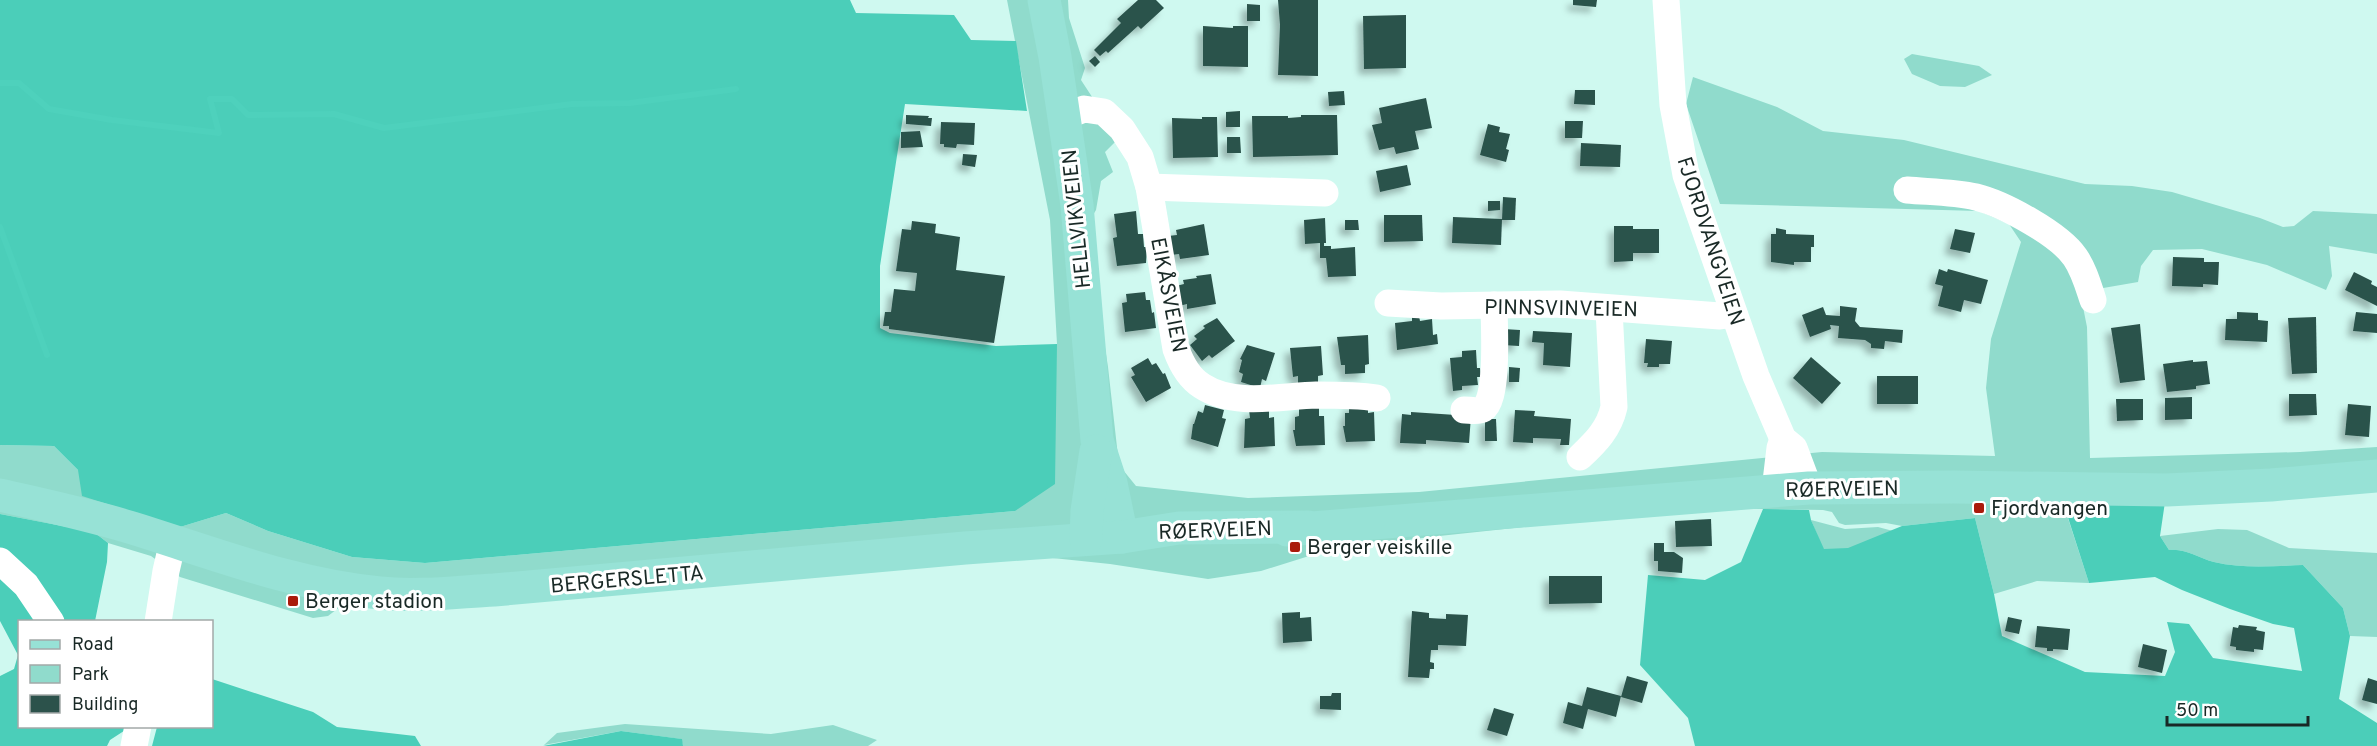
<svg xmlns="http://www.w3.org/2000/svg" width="2377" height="746" font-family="Overpass,sans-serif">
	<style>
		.green { fill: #90dbcc }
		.forest { fill: #4bceb9 }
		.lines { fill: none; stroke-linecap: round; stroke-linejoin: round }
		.stream { stroke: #4ed1bc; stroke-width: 6 }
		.building { fill: #2c524b; filter: url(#shadow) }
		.minor { stroke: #fff; stroke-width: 27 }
		.major { stroke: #97e2d6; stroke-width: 33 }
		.poi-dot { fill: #aa1a0b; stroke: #fff; stroke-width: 2 }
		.labels { text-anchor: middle; stroke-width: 6; stroke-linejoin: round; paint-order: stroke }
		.street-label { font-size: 21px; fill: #192926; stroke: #fff }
		.poi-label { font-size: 21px; fill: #192926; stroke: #fff; text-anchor: start }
	</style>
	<defs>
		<filter id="shadow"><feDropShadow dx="-5.5" dy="5.5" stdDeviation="3" flood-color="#0004"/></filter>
	</defs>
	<rect width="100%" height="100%" fill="#cff9f0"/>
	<!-- green -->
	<g class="green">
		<path d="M1007,0H1068L1069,18L1085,68L1081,80L1119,138L1105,152L1113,172L1101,181L1096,210L1093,215L1096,289L1108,367L1119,465L1136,486L1248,498L1419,492L1822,452L1995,456L1986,388L1991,339L2021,242L2009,224L1979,211L1720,204L1686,104L1693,77L1777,107L1823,131L1904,140L2085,184L2132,186L2172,192L2260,218L2283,227L2294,226L2313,211L2377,214V254L2329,246L2332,276L2326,290L2267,265L2202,249L2153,250L2141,266L2138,282L2080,292L2087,327L2090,458L2300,452L2377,447V492L2063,503L2089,583L2037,581L1994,594L1975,518L1902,526L1886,523L1845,525L1839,523L1832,512L1823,510L1702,508L1430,537L1325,551L1261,571L1208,579L1110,564L1043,557L345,603L328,616L313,618L180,577L151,556L108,543L90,529H78L0,514V445L54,446L78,470L180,527L226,513L268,531L352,557L425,563L1015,511L1057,344L1050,220Z"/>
		<path d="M1912,54L1979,66L1992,75L1965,87L1940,86L1912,74L1904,59Z"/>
		<path d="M1811,520L1845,529L1878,527L1893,531L1848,549H1823Z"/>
		<path d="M2218,529L2247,530L2289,548L2377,553V637L2350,636L2343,608L2303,565C2274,566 2243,569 2214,562C2198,558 2186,548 2169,550L2160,536Z"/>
		<path d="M625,724L771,734L833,725L877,740L868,746H683L681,739L621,731L544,745L557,733Z"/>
	</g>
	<!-- forest -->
	<g class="forest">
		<path d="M0,0H850L856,13L954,15L971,40L1016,41L1027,111L905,104L880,266V328L890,333L996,346L1057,344L1055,484L1015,511L425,563L352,557L268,531L226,513L180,527L82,496L78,470L54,446L0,445Z"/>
		<path d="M2063,502H2165L2160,536L2169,550C2186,548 2198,558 2214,562C2243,569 2274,566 2303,565L2343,608L2350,636L2339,699L2377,723V746H1695L1688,718L1640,665L1648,575L1705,580L1741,562L1763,509L1809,510L1811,520L1824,549L1848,548L1902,526L1975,518L1994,594L2002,636L2085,672L2165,676L2175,652L2167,622L2189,624L2213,658L2302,671L2294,628L2273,624L2230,609L2182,590L2155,577L2089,583Z"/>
		<path d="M0,514L78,529H90L108,543L107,562L95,621L20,622V726L130,727L110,740L107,746H0V676L14,669L18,655L0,621Z"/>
		<path d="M212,679L313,712L337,727L415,736L421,746H152L157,727L212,726Z"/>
		<path d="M621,731L682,739L683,746H543Z"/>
	</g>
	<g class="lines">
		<!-- stream -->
		<g class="stream">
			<path d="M0,83H19L49,109L112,120L219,133L210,99H232L248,115L334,114L384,128L572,104L630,103L736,89"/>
			<path d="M0,227L47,355"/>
		</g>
	</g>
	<!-- building -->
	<g class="building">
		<path d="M1138,0H1156L1164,8L1141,29L1138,26L1108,53L1106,51L1100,56L1094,50L1121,23L1117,19Z"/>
		<path d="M1278,0H1318V76L1278,75L1280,25Z"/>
		<path d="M1573,0H1597L1596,7L1573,5Z"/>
		<path d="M1247,4L1260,5V21H1247Z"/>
		<path d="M1406,15V68L1364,69L1363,16Z"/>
		<path d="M1203,26L1233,28V26H1248V67L1203,66Z"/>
		<path d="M1095,56L1100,62L1095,67L1089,61Z"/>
		<path d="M1575,90H1595V105L1574,104Z"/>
		<path d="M1344,91L1345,105L1329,106L1328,92Z"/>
		<path d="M1426,98L1432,128L1415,131L1419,149L1396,154L1394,147L1379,150L1372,125L1382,123L1379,108Z"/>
		<path d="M1240,111V127H1226V112Z"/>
		<path d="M906,115L929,116L928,118H932L931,126L906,124Z"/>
		<path d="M1301,115H1337L1338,155L1253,157L1252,116H1288V118L1301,117Z"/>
		<path d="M1202,117H1217L1218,157L1173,158L1172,118L1202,119Z"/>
		<path d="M1565,121H1583L1582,138H1565Z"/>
		<path d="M941,122L975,123L974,145L957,144L956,148L944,147V144H940Z"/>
		<path d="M1488,124L1500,127L1499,132L1510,134L1506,149L1509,150L1506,162L1480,155Z"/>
		<path d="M920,131L923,147L901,148V132Z"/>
		<path d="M1227,137H1240L1241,153H1227Z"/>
		<path d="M1581,143L1621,145L1620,167L1580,166Z"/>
		<path d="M963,154L977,155L975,167L962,165Z"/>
		<path d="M1407,165L1411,185L1380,192L1376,171Z"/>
		<path d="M1503,197L1516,198L1515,220H1502Z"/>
		<path d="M1488,201H1500V210L1488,211Z"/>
		<path d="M1136,211L1138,234H1143L1144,247H1147L1146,263L1117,266L1113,238L1117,237L1114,214Z"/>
		<path d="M1384,215H1422L1423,241L1384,242Z"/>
		<path d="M1453,217L1502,219L1501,245L1452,243Z"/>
		<path d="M1325,218L1326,243H1324V246H1331V249L1355,247L1356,276L1328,277L1326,258H1320V243L1305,244L1304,220Z"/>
		<path d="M1345,220H1358L1359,230H1345Z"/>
		<path d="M912,221L936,224L935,233L960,237L956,270L1005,276L994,343L889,329V326H883L885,312H891L894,289L915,291L917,273L896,271L902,229L911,230Z"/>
		<path d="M1204,224L1209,255L1180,259L1179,254L1171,255L1168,236L1177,235L1176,230Z"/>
		<path d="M1614,226H1633V229H1659V253H1633V261L1614,262Z"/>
		<path d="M1776,228L1786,230V234L1814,235V247H1811V262H1794V265L1771,262V234H1776Z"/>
		<path d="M1955,229L1975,233L1970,253L1950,249Z"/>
		<path d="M2173,257L2204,258V262H2219L2218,285L2203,284V287L2172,286Z"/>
		<path d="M1939,269L1947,272L1948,269L1988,280L1981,304L1964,300L1961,312L1938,306L1943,286L1935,284Z"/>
		<path d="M2354,272L2372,281L2371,284L2377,287V306L2345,290Z"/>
		<path d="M1211,274L1216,304L1187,309V304L1179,306L1176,286L1184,284L1183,280L1197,278L1196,276Z"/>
		<path d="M1145,292L1146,300H1150L1152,313L1154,312L1156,328L1125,332L1122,303L1127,302L1126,294Z"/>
		<path d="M1840,306L1857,308L1855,321L1860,327L1903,330L1902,343L1885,341L1884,349L1871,348V344L1865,340L1838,338L1839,326L1830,325L1831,329L1810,337L1802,315L1823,307L1826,315L1840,316Z"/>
		<path d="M2237,312L2258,313V320L2268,321L2267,342L2225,340L2226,319H2237Z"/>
		<path d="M2356,312L2377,314V333L2353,331Z"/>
		<path d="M1419,316L1420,321L1432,319L1433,335L1437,334L1438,344L1397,350L1395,323L1412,321V317Z"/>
		<path d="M2316,317L2317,373L2292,374L2288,318Z"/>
		<path d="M1217,318L1235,341L1212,358L1209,355L1202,361L1190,345L1197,339L1194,336L1205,328L1203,326Z"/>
		<path d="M2140,324L2145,380L2120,383L2111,328Z"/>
		<path d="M1503,329L1520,330L1519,346L1502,345Z"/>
		<path d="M1533,331L1572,333L1570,367L1543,365L1544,343L1532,342Z"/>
		<path d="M1368,335L1369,364L1365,365V373L1345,374V365H1341L1337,337Z"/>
		<path d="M1646,339L1672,341L1670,364H1659V367H1647L1648,363H1644Z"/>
		<path d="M1247,345L1275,353L1266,381L1262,379L1260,388L1241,382L1243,374L1239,372L1242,360L1240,359Z"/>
		<path d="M1321,346L1323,375L1318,376V384L1298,385V376L1293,377L1290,348Z"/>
		<path d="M1476,350L1477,368H1480L1481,377H1477L1478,385L1462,386V390L1453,391L1450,358L1462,357V351Z"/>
		<path d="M1811,357L1841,383L1822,404L1793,378Z"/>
		<path d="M1148,358L1152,365L1156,363L1163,374L1165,373L1171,388L1146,402L1131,377L1135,375L1131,368Z"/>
		<path d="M2193,360V362L2207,361L2210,384L2196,386V389L2167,392L2163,364Z"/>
		<path d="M1509,367L1520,368L1519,382H1509Z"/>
		<rect x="1877" y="376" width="41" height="28"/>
		<path d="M2289,394H2316L2317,415L2289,416Z"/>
		<path d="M2192,397V419L2165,420V398Z"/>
		<path d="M2116,399H2143V420L2117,421Z"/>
		<path d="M1368,404V413L1374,412L1375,441L1346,442L1343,426H1345V413H1349V405Z"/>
		<path d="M2348,404L2371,406L2369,437L2345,435Z"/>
		<path d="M1205,405L1224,410L1222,418L1226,419L1218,447L1191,439L1193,424H1194L1198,411L1203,413Z"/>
		<path d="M1299,408H1319V416H1324L1325,445L1296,446L1293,430H1295V417L1299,416Z"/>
		<path d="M1269,409V418L1274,417L1275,446L1244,448L1245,419L1250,418L1249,410Z"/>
		<path d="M1515,410L1535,411L1534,416L1571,419L1569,445H1560L1561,439L1533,438V443L1513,442Z"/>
		<path d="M1411,412L1471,416L1469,443L1426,440V444L1400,443L1402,414L1411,415Z"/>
		<path d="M1485,419H1496L1497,441H1485Z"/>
		<path d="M1711,519L1712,546L1676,547L1675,521Z"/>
		<path d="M1654,543H1664V552H1674L1683,558L1682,573L1658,571V561H1654Z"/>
		<path d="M1549,576H1602V603L1549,604Z"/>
		<path d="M1412,611L1429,613V618L1446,619V614L1468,615L1466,646L1438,645V650H1431L1430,662L1434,663V669H1430L1429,678L1408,677Z"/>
		<path d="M1300,612V618L1311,617L1312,641L1283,643L1282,613Z"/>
		<path d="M2008,617L2022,620L2019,634L2005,631Z"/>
		<path d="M2239,625L2257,627L2256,630L2265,632L2263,650L2254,649V652L2236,650V647L2230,646L2233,627L2238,628Z"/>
		<path d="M2037,626L2070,629L2068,650L2053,649V651H2047V648L2035,647Z"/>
		<path d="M2143,644L2167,650L2162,673L2138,667Z"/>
		<path d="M1627,676L1648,682L1642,703L1621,697Z"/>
		<path d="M2368,678L2377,681V704L2362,700Z"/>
		<path d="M1587,687L1621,696L1616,717L1588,709L1583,729L1563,723L1568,702L1582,706Z"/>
		<path d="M1332,693H1341V710L1320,709V696H1331Z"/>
		<path d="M1494,708L1514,714L1507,736L1487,730Z"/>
	</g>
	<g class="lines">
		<!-- minor -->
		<g class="minor">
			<path d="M1666,0L1673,105L1686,175L1756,376L1783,439L1794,448L1809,488"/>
			<path d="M1064,117L1084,109L1104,112L1122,129L1140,157L1149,187L1176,349C1181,363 1189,378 1202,386C1234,407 1281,396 1316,395C1337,395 1357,395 1377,398"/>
			<path d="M1149,187L1325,193"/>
			<path d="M1907,190C1930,192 1954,192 1976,197C2004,204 2059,234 2075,257C2084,270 2088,285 2093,300"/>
			<path d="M1388,303L1441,306L1560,304L1720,316L1734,314"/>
			<path d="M1464,410C1470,410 1478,412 1483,409C1499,399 1494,324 1494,305"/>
			<path d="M1580,457C1596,442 1609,429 1614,407L1609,309"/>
			<path d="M1775,490L1780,448L1783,439"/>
			<path d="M0,561L26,585L51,622"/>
			<path d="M158,622L166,571L173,541"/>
			<path d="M134,746L138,726"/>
		</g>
		<!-- major -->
		<g class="major">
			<path d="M1044,0L1055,57L1077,205L1097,440L1111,483L1122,537"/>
			<path d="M0,495C43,505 86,514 129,527C211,552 293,585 380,593C417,597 456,592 494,590L965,548L1122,537L1179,528L1308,527"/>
			<path d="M1287,530L1809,488L1954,487L2167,490L2271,485L2377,476"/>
			<path d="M1086,539L1087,511L1096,451"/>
		</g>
	</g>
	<!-- markers -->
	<g class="poi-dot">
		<rect x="1973" y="502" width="12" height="12" rx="3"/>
		<rect x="1289" y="541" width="12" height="12" rx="3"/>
		<rect x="287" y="595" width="12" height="12" rx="3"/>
	</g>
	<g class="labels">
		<!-- street labels -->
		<g class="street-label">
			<text transform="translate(1076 219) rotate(-96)" y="7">HELLVIKVEIEN</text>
			<text transform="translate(1711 241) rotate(72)" y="7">FJORDVANGVEIEN</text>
			<text transform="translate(1169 295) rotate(79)" y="7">EIKÅSVEIEN</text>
			<text transform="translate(1561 308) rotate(1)" y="7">PINNSVINVEIEN</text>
			<text transform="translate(1842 489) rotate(-1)" y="7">RØERVEIEN</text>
			<text transform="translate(1215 530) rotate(-2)" y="7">RØERVEIEN</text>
			<text transform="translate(627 579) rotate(-5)" y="7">BERGERSLETTA</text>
		</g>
		<!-- poi labels -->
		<g class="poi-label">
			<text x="1991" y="515">Fjordvangen</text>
			<text x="1307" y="554">Berger veiskille</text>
			<text x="305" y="608">Berger stadion</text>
		</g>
	</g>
	<!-- legend -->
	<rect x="18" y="620" width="195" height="108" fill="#ffffff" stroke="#a3a9a8" stroke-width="1.5"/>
	<rect x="30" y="640" width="30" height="9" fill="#97e2d6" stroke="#a3a9a8" stroke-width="1.5"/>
	<text x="72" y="650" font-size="18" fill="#192926">Road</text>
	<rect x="30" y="665" width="30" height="18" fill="#90dbcc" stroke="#a3a9a8" stroke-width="1.5"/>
	<text x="72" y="680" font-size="18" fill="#192926">Park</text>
	<rect x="30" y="695" width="30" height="18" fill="#2c524b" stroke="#a3a9a8" stroke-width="1.5"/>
	<text x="72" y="710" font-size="18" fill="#192926">Building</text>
	<!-- scale -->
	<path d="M2167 716v9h141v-9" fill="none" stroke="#192926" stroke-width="3"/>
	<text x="2176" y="716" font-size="18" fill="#192926" stroke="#ffffff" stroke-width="4.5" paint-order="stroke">50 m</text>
</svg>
